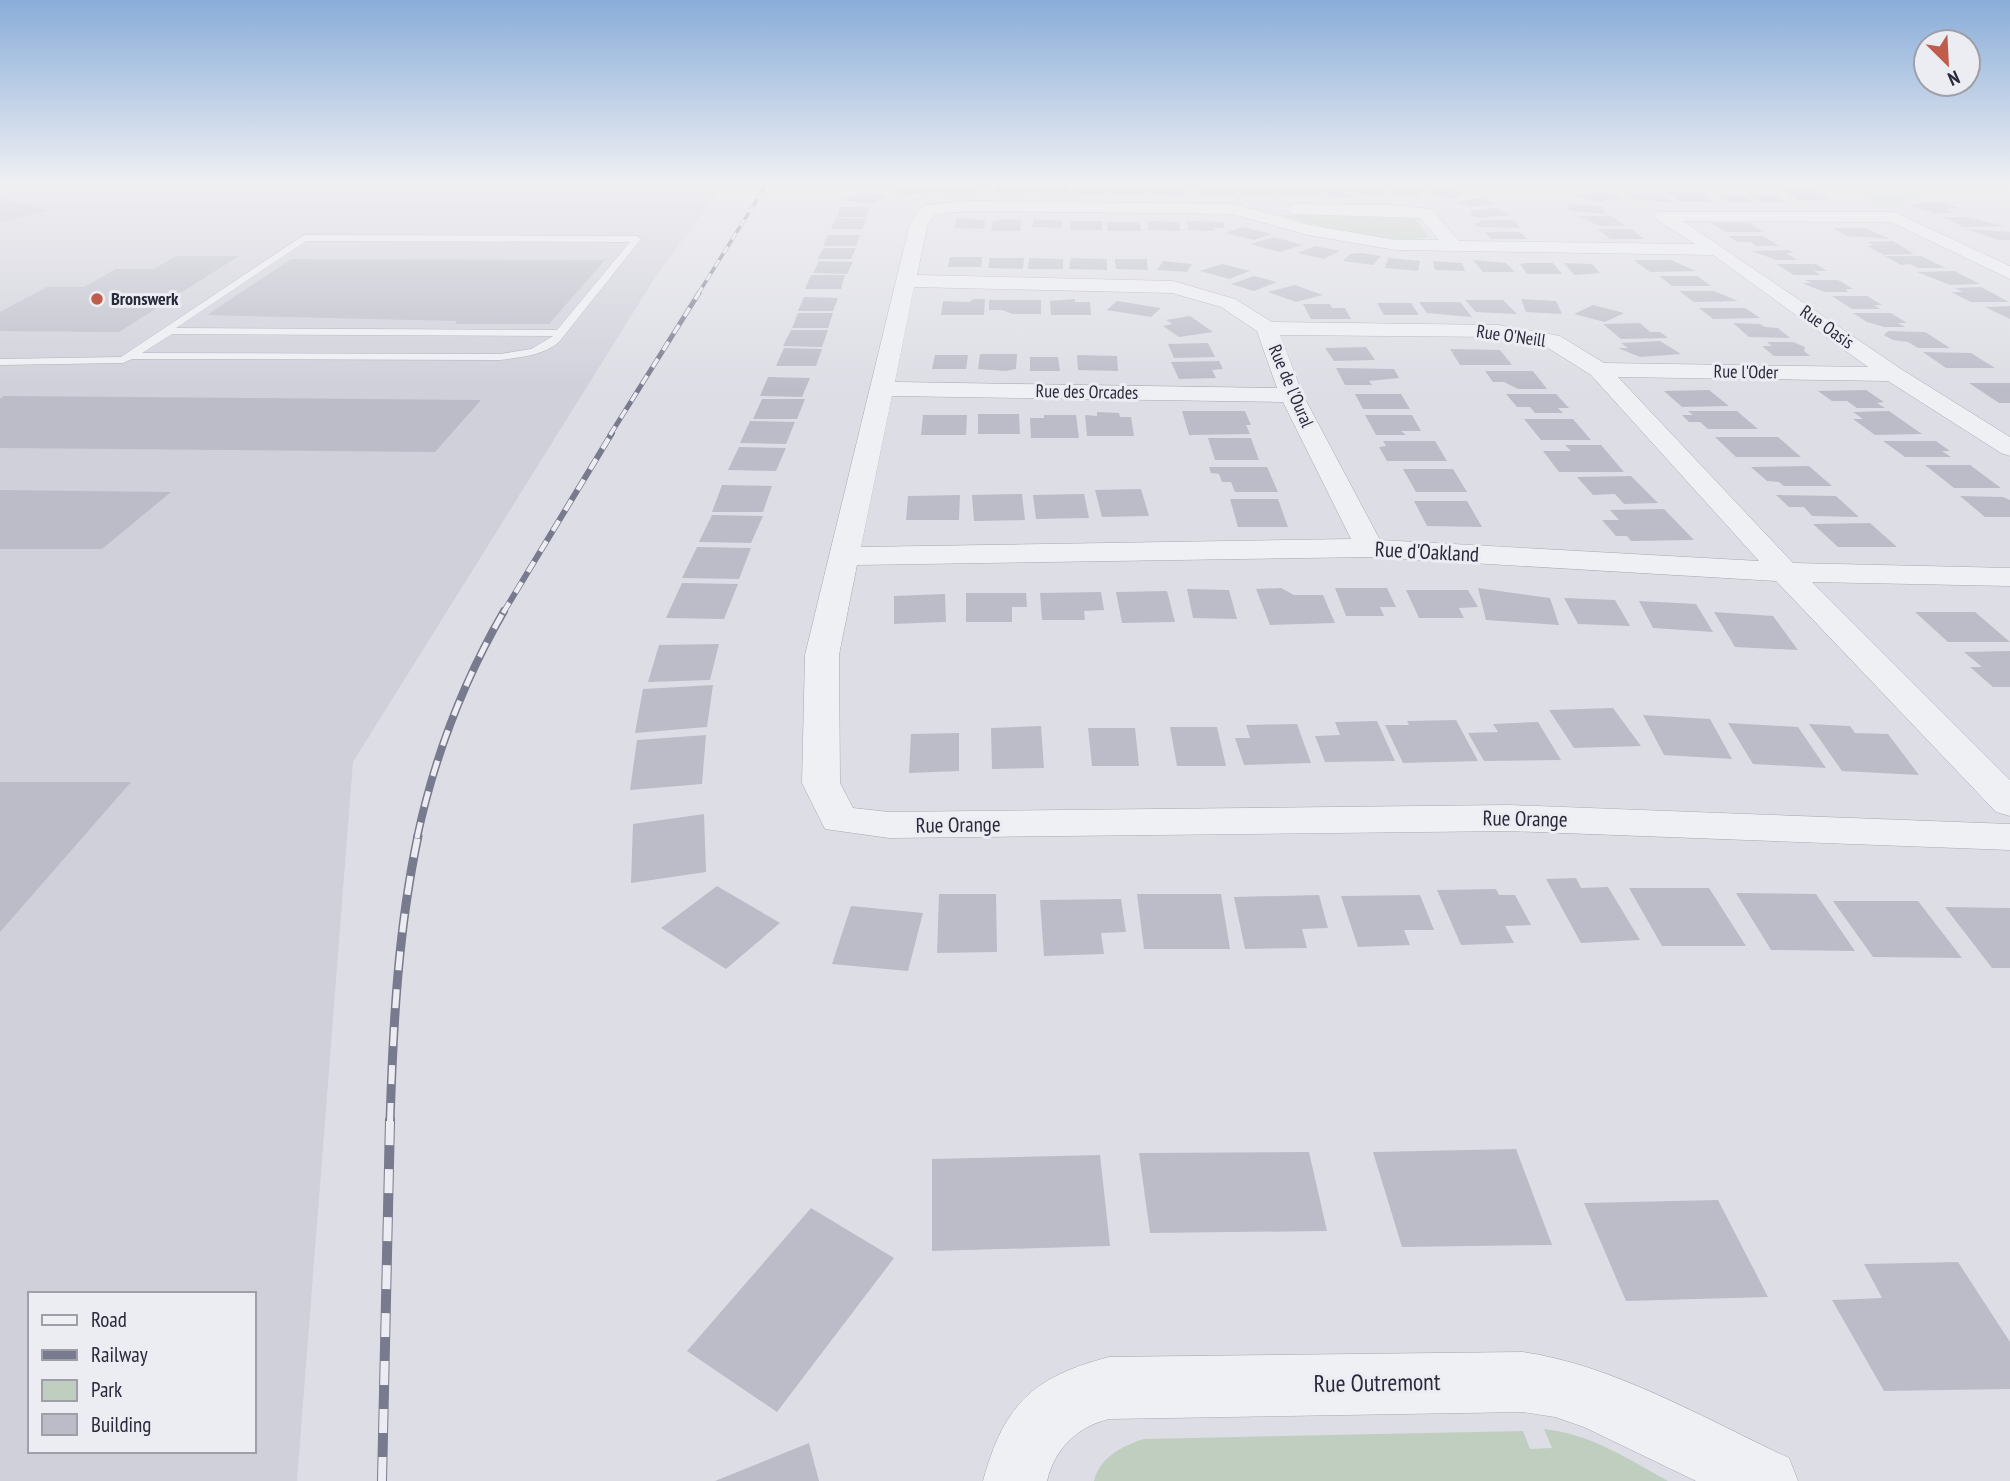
<svg xmlns="http://www.w3.org/2000/svg" width="2010" height="1481" font-family="'PT Sans Narrow',sans-serif">
	<style>
		.built { fill: #cfd0da; fill-rule: evenodd }
		.green { fill: #bfcebf }
		.building { fill: #bbbcc8 }
		.lines { fill: none; stroke-linecap: round; stroke-linejoin: round }
		.lane-casing { stroke: #a7a8b2; stroke-width: 1 }
		.street-casing { stroke: #a7a8b2; stroke-width: 1 }
		.lane { fill: #eff0f4; fill-rule: evenodd }
		.street { fill: #eff0f4; fill-rule: evenodd }
		.rail-far5-casing { stroke: #787a8d; stroke-width: 3.5 }
		.rail-far4-casing { stroke: #787a8d; stroke-width: 5 }
		.rail-far3-casing { stroke: #787a8d; stroke-width: 6 }
		.rail-far2-casing { stroke: #787a8d; stroke-width: 8 }
		.rail-far1-casing { stroke: #787a8d; stroke-width: 9 }
		.rail-casing { stroke: #787a8d; stroke-width: 10 }
		.rail-far5 { stroke: #ecedf3; stroke-width: 2.5; stroke-dasharray: 8; stroke-linecap: butt }
		.rail-far4 { stroke: #ecedf3; stroke-width: 3.5; stroke-dasharray: 10; stroke-linecap: butt }
		.rail-far3 { stroke: #ecedf3; stroke-width: 4.5; stroke-dasharray: 12; stroke-linecap: butt }
		.rail-far2 { stroke: #ecedf3; stroke-width: 5; stroke-dasharray: 16; stroke-linecap: butt }
		.rail-far1 { stroke: #ecedf3; stroke-width: 6; stroke-dasharray: 19; stroke-linecap: butt }
		.rail { stroke: #ecedf3; stroke-width: 8; stroke-dasharray: 24; stroke-linecap: butt }
		.poi-dot { fill: #c05c4c; stroke: #ecedf3; stroke-width: 2.5 }
		.labels { text-anchor: middle; stroke-width: 6; stroke-linejoin: round; paint-order: stroke }
		.far-poi-label { font-size: 18px; font-weight: bold; fill: #28293a; stroke: #ecedf3; text-anchor: start }
		.far-street-label { font-size: 18px; fill: #28293a; stroke: #ecedf3 }
		.street-label { font-size: 21px; fill: #28293a; stroke: #ecedf3 }
		.near-street-label { font-size: 24px; fill: #28293a; stroke: #ecedf3 }
	</style>
	<rect width="100%" height="100%" fill="#dddee5"/>
	<!-- built -->
	<path class="built" d="M0,182H725L656,276L353,762L297,1481H0ZM30,1294H254V1451H30Z"/>
	<!-- green -->
	<g class="green">
		<path d="M1838,182H1932L1937,184L1888,209Z"/>
		<path d="M1389,214L1415,218L1429,237C1384,245 1324,227 1280,215Z"/>
		<path d="M1544,1429C1591,1434 1628,1459 1668,1481H1094C1100,1457 1122,1446 1144,1439L1523,1431L1530,1449L1552,1448Z"/>
	</g>
	<!-- building -->
	<g class="building">
		<path d="M926,185L935,192L902,195L893,188Z"/>
		<path d="M942,185H978L977,193H940Z"/>
		<path d="M997,185L1030,186V193H996Z"/>
		<path d="M1391,185L1417,186L1421,196L1394,195Z"/>
		<path d="M1034,186H1069V194L1034,193Z"/>
		<path d="M1073,186H1106L1107,194H1073Z"/>
		<path d="M1110,186H1144L1145,194H1111Z"/>
		<path d="M1198,186L1233,187L1237,195H1201Z"/>
		<path d="M1147,187H1183L1185,195L1150,194Z"/>
		<path d="M1238,187H1273L1277,195H1241Z"/>
		<path d="M1277,187H1315L1320,195H1282Z"/>
		<path d="M1323,188H1346L1353,197H1329Z"/>
		<path d="M1355,188H1382L1386,195L1359,194Z"/>
		<path d="M1442,189L1465,193L1453,199L1429,194Z"/>
		<path d="M1782,190H1812L1832,201L1798,200Z"/>
		<path d="M1603,191L1621,198L1596,203L1574,195Z"/>
		<path d="M864,192L890,196L870,204L844,200Z"/>
		<path d="M1666,192H1701L1715,202L1679,201Z"/>
		<path d="M1626,193H1659L1672,202L1637,200Z"/>
		<path d="M1716,195H1743L1754,202H1727Z"/>
		<path d="M1748,195H1774L1788,203H1762Z"/>
		<path d="M1480,198L1495,203L1470,207L1455,202Z"/>
		<path d="M0,199L49,210L0,222Z"/>
		<path d="M1937,201L1959,208L1945,209L1953,212L1937,214L1907,205Z"/>
		<path d="M1569,204L1603,206L1604,214L1569,211Z"/>
		<path d="M840,207H870L866,217H837Z"/>
		<path d="M1496,208L1511,215L1478,218L1470,215L1473,213L1469,211Z"/>
		<path d="M1577,216H1612L1625,226H1600Z"/>
		<path d="M1943,217H1966L2005,226L1964,227Z"/>
		<path d="M836,218L867,219L862,229H831Z"/>
		<path d="M957,218L985,220L984,229L955,228Z"/>
		<path d="M1003,219L1021,220L1020,231H991L993,221Z"/>
		<path d="M1034,219L1062,221L1061,228L1032,227Z"/>
		<path d="M1483,220H1513L1521,228L1478,227L1474,223H1481L1479,221Z"/>
		<rect x="1070" y="221" width="32" height="9"/>
		<path d="M1148,221L1179,222L1180,231L1148,230Z"/>
		<path d="M1187,221L1224,222V228H1214L1215,231L1188,230Z"/>
		<path d="M1107,222H1139L1141,231H1108Z"/>
		<path d="M1711,223H1749L1764,232H1725Z"/>
		<path d="M1243,227L1272,234L1254,240L1225,233Z"/>
		<path d="M1833,228H1865L1890,239L1847,236Z"/>
		<path d="M1598,229H1631L1644,239H1610Z"/>
		<path d="M1967,229L2010,232V240H1998Z"/>
		<path d="M1485,232H1520L1527,239H1491Z"/>
		<path d="M828,235H860L856,246H823Z"/>
		<path d="M1728,236H1763L1779,246H1756L1751,242H1738Z"/>
		<path d="M1274,237L1303,245L1279,252L1250,244Z"/>
		<path d="M1893,241L1914,254L1884,255L1867,246L1874,245L1867,242Z"/>
		<path d="M1315,246L1340,251L1324,259L1298,253Z"/>
		<path d="M824,248H856L851,259H817Z"/>
		<path d="M1789,250L1794,253H1786L1797,260H1776L1752,251Z"/>
		<path d="M1361,253L1381,256L1373,265L1343,261L1350,254Z"/>
		<path d="M176,256H239L119,332L0,331V312L47,287H84L116,269H154Z"/>
		<path d="M1885,256H1921L1946,268H1918L1910,264L1901,265Z"/>
		<path d="M950,257H982L981,267H948Z"/>
		<path d="M990,258H1024L1023,269L988,268Z"/>
		<path d="M1029,258L1063,259V269H1028Z"/>
		<path d="M1071,258L1107,259V270L1069,269Z"/>
		<path d="M1388,258L1420,261L1418,271L1385,268Z"/>
		<path d="M291,259L605,260L549,324H455L457,321L207,315Z"/>
		<path d="M1115,259H1147L1148,270L1116,269Z"/>
		<path d="M1473,260L1506,263L1515,272H1483Z"/>
		<path d="M1634,260H1671L1696,271L1650,272Z"/>
		<path d="M819,261L853,262L847,274L813,273Z"/>
		<path d="M1163,261L1192,264L1187,272L1157,270Z"/>
		<path d="M1433,261L1462,263L1465,271L1435,270Z"/>
		<path d="M1527,263H1553L1562,274H1527L1520,264Z"/>
		<path d="M1564,263L1592,264L1600,273L1574,275Z"/>
		<path d="M1222,264L1250,271L1229,279L1200,271Z"/>
		<path d="M1776,264H1816L1827,271H1814L1821,275H1794Z"/>
		<path d="M1954,271L1980,284L1950,285L1917,272Z"/>
		<path d="M811,275H845L841,289H805Z"/>
		<path d="M1254,276L1277,282L1254,291L1231,284Z"/>
		<path d="M1659,276H1697L1711,286H1672Z"/>
		<path d="M1805,280H1838L1853,289H1846L1848,292H1824L1802,283H1811Z"/>
		<path d="M1295,285L1323,295L1296,302L1268,292Z"/>
		<path d="M1981,287L2009,302H1971L1951,292H1963L1955,288Z"/>
		<path d="M1679,291H1714L1738,301L1694,302Z"/>
		<path d="M1832,296H1867L1882,305H1874L1880,309H1852Z"/>
		<path d="M804,297L838,298L833,311H798Z"/>
		<path d="M974,299H985L984,315H941L943,301L969,302Z"/>
		<path d="M1075,299V302H1090L1091,315H1051L1050,301Z"/>
		<path d="M1521,299L1556,301L1562,314L1526,312Z"/>
		<path d="M989,300H1041V314H1013L1002,310H989Z"/>
		<path d="M1465,300H1503L1517,314L1476,312Z"/>
		<path d="M1117,301L1161,308L1151,317L1107,310Z"/>
		<path d="M1419,302H1460L1472,317L1427,313Z"/>
		<path d="M1377,303H1411L1419,315H1384Z"/>
		<path d="M1303,304H1330L1332,308H1345L1351,319H1311Z"/>
		<path d="M1593,305L1624,313L1605,322L1574,314Z"/>
		<path d="M2010,306V319L1985,307Z"/>
		<path d="M1699,308H1745L1760,318L1713,319Z"/>
		<path d="M798,313H833L828,328H792Z"/>
		<path d="M1853,313H1891L1907,323H1898L1905,327H1884L1867,322Z"/>
		<path d="M1190,316L1213,332L1179,337L1163,326L1173,324L1166,320Z"/>
		<path d="M1640,323L1650,332H1660L1668,338L1621,339L1603,324Z"/>
		<path d="M1733,323L1760,324L1765,327L1778,328L1790,338L1749,337Z"/>
		<path d="M791,330H828L822,347L783,346Z"/>
		<path d="M1888,331L1925,332L1950,348H1918L1908,342L1893,340L1884,335Z"/>
		<path d="M1660,341L1681,354L1640,357L1618,348H1628L1621,343Z"/>
		<path d="M1767,342H1793L1805,347L1804,351L1810,356H1774L1762,346H1772Z"/>
		<path d="M1208,343L1215,357L1174,358L1168,344Z"/>
		<path d="M1366,347L1375,360L1334,361L1325,348Z"/>
		<path d="M784,348L822,349L816,366H776Z"/>
		<path d="M1450,349L1500,350L1512,365H1460Z"/>
		<path d="M1923,352L1971,353L1995,368H1946Z"/>
		<path d="M980,354H1017L1016,369L1006,371L978,369Z"/>
		<path d="M935,355H968L966,369H932Z"/>
		<path d="M1077,355L1117,356L1118,371L1078,370Z"/>
		<path d="M1030,357H1058L1060,371H1030Z"/>
		<path d="M1219,361L1223,369L1212,370L1216,378L1179,379L1171,362Z"/>
		<path d="M1336,368L1394,369L1399,378L1369,381L1372,385H1345Z"/>
		<path d="M1485,371H1533L1547,389H1518L1504,382H1493Z"/>
		<path d="M768,377L810,378L802,397L760,396Z"/>
		<path d="M1969,383H2010V403H1999Z"/>
		<path d="M1709,390L1729,406L1682,407L1664,391Z"/>
		<path d="M1866,390L1884,402L1877,403L1885,408H1857L1847,401H1832L1818,391Z"/>
		<path d="M1355,394H1401L1410,409H1363Z"/>
		<path d="M1506,394H1556L1569,408H1558L1563,413H1535L1530,407H1517Z"/>
		<path d="M4,396L481,400L435,452L0,448V399Z"/>
		<path d="M762,399H805L797,419H753Z"/>
		<path d="M1182,411H1245L1251,425H1246L1250,434L1189,435Z"/>
		<path d="M1688,411H1737L1758,429H1708L1700,422H1689L1682,415H1693Z"/>
		<path d="M1889,411L1922,434L1875,435L1853,419H1863L1853,412Z"/>
		<path d="M1097,412L1119,413L1120,417H1131L1134,436H1087L1085,415L1097,416Z"/>
		<path d="M978,414H1019L1020,434H978Z"/>
		<path d="M923,415H967L966,435H921Z"/>
		<path d="M1044,415H1076L1079,438H1031L1030,418H1044Z"/>
		<path d="M1365,415H1412L1421,431H1401L1406,435H1376Z"/>
		<path d="M1524,419H1573L1591,440H1541Z"/>
		<path d="M750,421L795,422L786,444L740,443Z"/>
		<path d="M1715,437H1778L1801,457H1736Z"/>
		<path d="M1208,438H1251L1259,460H1215Z"/>
		<path d="M1383,441H1435L1447,461H1387L1379,447L1386,446Z"/>
		<path d="M1883,441H1936L1950,451H1942L1951,457H1905Z"/>
		<path d="M1565,445H1601L1624,472H1559L1543,451H1571Z"/>
		<path d="M739,447L786,448L776,471L728,470Z"/>
		<path d="M1925,465H1970L2001,488H1954Z"/>
		<path d="M1809,466L1832,486H1784L1779,482L1767,481L1751,467Z"/>
		<path d="M1209,467H1267L1278,492H1235L1231,482H1222L1219,474L1211,473Z"/>
		<path d="M1403,469H1453L1467,492H1416Z"/>
		<path d="M1631,476L1658,503L1624,504L1615,494L1593,495L1577,477Z"/>
		<path d="M722,485L772,486L763,512H712Z"/>
		<path d="M1141,489L1149,516L1102,517L1095,490Z"/>
		<path d="M0,490L171,492L102,549H0Z"/>
		<path d="M1022,494L1025,520L974,521L972,495Z"/>
		<path d="M1084,494L1089,518L1036,519L1033,495Z"/>
		<path d="M960,495L959,520H906L908,496Z"/>
		<path d="M1776,495L1836,496L1859,517L1812,516L1804,507H1789Z"/>
		<path d="M1960,496L2003,497L2010,500V517H1985Z"/>
		<path d="M1230,499H1278L1288,527H1238Z"/>
		<path d="M1414,501H1467L1482,527L1427,526Z"/>
		<path d="M1664,509L1694,540L1631,541L1627,536H1616L1602,520H1619L1610,510Z"/>
		<path d="M712,515L763,516L751,543L699,542Z"/>
		<path d="M1870,523L1897,547H1838L1813,524Z"/>
		<path d="M697,547L751,548L739,579L682,578Z"/>
		<path d="M682,583L738,584L724,619L666,618Z"/>
		<path d="M1281,588L1294,595H1323L1335,623L1270,625L1256,589Z"/>
		<path d="M1335,588H1387L1396,607H1380L1384,616H1346Z"/>
		<path d="M1478,588L1550,598L1559,625L1486,620Z"/>
		<path d="M1187,589L1229,590L1237,619L1193,618Z"/>
		<path d="M1406,590H1468L1478,607L1459,608L1464,618H1419Z"/>
		<path d="M1167,591L1175,622L1122,623L1116,592Z"/>
		<path d="M1101,592L1104,610L1084,611L1085,620H1042L1040,593Z"/>
		<path d="M966,593H1026L1027,607H1012V622H966Z"/>
		<path d="M945,594L946,622L894,624V596Z"/>
		<path d="M1564,598L1615,600L1630,626L1578,624Z"/>
		<path d="M1639,601L1696,604L1713,632L1653,628Z"/>
		<path d="M1714,612L1773,616L1798,650L1735,647Z"/>
		<path d="M1915,612H1975L2010,642H1948Z"/>
		<path d="M719,644L710,680L648,682L659,645Z"/>
		<path d="M2010,651V687H1993L1970,667H1982L1964,652Z"/>
		<path d="M713,685L707,727L635,733L643,689Z"/>
		<path d="M1613,708L1641,746L1574,748L1549,710Z"/>
		<path d="M1643,715L1710,719L1732,759L1664,755Z"/>
		<path d="M1456,720L1478,761L1403,763L1385,725H1409L1407,721Z"/>
		<path d="M1377,721L1395,761L1325,762L1315,736L1340,735L1335,722Z"/>
		<path d="M1538,722L1561,760L1484,761L1468,733L1498,732L1493,724Z"/>
		<path d="M1728,723L1798,727L1826,768L1753,764Z"/>
		<path d="M1297,724L1311,763L1244,765L1235,738H1250L1246,725Z"/>
		<path d="M1809,724L1850,726L1855,733L1888,734L1919,775L1842,771Z"/>
		<path d="M1041,726L1044,768L992,769L991,728Z"/>
		<path d="M1170,727H1217L1226,766H1177Z"/>
		<path d="M1088,728H1135L1139,766H1092Z"/>
		<path d="M959,733V771L909,773L911,734Z"/>
		<path d="M706,735L702,784L630,790L637,740Z"/>
		<path d="M0,782H131L0,932Z"/>
		<path d="M704,814L706,872L631,883L633,824Z"/>
		<path d="M1576,878L1581,888L1608,887L1640,940L1581,943L1546,879Z"/>
		<path d="M717,886L780,923L726,969L661,928Z"/>
		<path d="M1629,888H1709L1746,946H1662Z"/>
		<path d="M1496,889L1499,895H1515L1531,925L1505,926L1514,943L1461,945L1437,890Z"/>
		<path d="M1736,893L1816,894L1855,951L1771,950Z"/>
		<path d="M939,894H996L997,952L937,953Z"/>
		<path d="M1137,894H1221L1230,949H1144Z"/>
		<path d="M1319,895L1328,928L1302,929L1307,948L1245,949L1234,897Z"/>
		<path d="M1420,895L1434,930H1404L1410,945L1358,947L1341,896Z"/>
		<path d="M1121,899L1126,932L1101,933L1104,954L1044,956L1040,900Z"/>
		<path d="M1833,901H1918L1962,958L1873,957Z"/>
		<path d="M851,906L923,913L908,971L832,964Z"/>
		<path d="M1945,907L2010,908V968H1992Z"/>
		<path d="M1516,1149L1552,1245L1402,1247L1373,1152Z"/>
		<path d="M1309,1152L1327,1231L1150,1233L1139,1153Z"/>
		<path d="M1100,1155L1110,1246L932,1251V1159Z"/>
		<path d="M1718,1200L1768,1297L1626,1301L1584,1203Z"/>
		<path d="M811,1208L894,1258L777,1412L687,1351Z"/>
		<path d="M1958,1262L2010,1342V1389L1884,1391L1832,1300L1882,1298L1864,1264Z"/>
		<path d="M809,1443L819,1481H715Z"/>
	</g>
	<g class="lines">
		<defs>
			<path id="lane" d="M304,235L637,236L641,239L559,342C542,356 521,357 500,360L132,359L123,363L0,365V359L121,357ZM306,241L630,242L557,330L176,328ZM172,334L553,336L531,349L500,354L142,353Z"/>
			<g id="street">
				<path d="M970,201L1233,204L1310,225L1396,240H1439L1420,218L1294,214L1286,209L1294,204L1392,205L1431,209L1459,241L1695,244L1657,220L1654,216L1657,212H1894L2010,266V279L1891,222L1683,221L1901,369L2010,437V456L2001,453L1888,381L1618,377L1793,563L2010,568V586L1812,582L2010,780V816L1996,812L1776,581L1370,557L857,565L839,655L840,783L853,808L889,812L1509,805L2010,824V850L1509,831L889,838L825,829L802,783L805,655L910,223L924,205ZM970,211L1232,214L1308,235L1396,250L1713,255L1868,367L1604,363L1560,336L1498,325L1272,322L1235,299L1173,281L917,275L928,223L935,214ZM914,287L1172,293L1221,307L1257,331L1277,388L895,382ZM1280,335L1498,337L1545,346L1591,375L1759,561L1380,540L1303,395ZM892,396L1283,402L1351,539L861,547Z"/>
				<path d="M1523,1352C1614,1365 1705,1419 1789,1458L1798,1481H1696L1584,1427L1555,1417L1523,1412L1109,1419C1077,1427 1055,1448 1047,1481H983C1004,1404 1033,1377 1109,1357Z"/>
			</g>
		</defs>
		<!-- lane casing -->
		<use href="#lane" class="lane-casing"/>
		<!-- street casing -->
		<use href="#street" class="street-casing"/>
		<!-- lane -->
		<use href="#lane" class="lane"/>
		<!-- street -->
		<use href="#street" class="street"/>
		<defs>
			<path id="rail-far5" d="M698,294L768,182"/>
			<path id="rail-far4" d="M610,435L699,293"/>
			<path id="rail-far3" d="M503,613L612,433"/>
			<path id="rail-far2" d="M417,838C434,758 463,682 504,611"/>
			<path id="rail-far1" d="M390,1122C393,1026 398,930 418,836"/>
			<path id="rail" d="M382,1481L390,1120"/>
		</defs>
		<!-- rail-far5 casing -->
		<use href="#rail-far5" class="rail-far5-casing"/>
		<!-- rail-far4 casing -->
		<use href="#rail-far4" class="rail-far4-casing"/>
		<!-- rail-far3 casing -->
		<use href="#rail-far3" class="rail-far3-casing"/>
		<!-- rail-far2 casing -->
		<use href="#rail-far2" class="rail-far2-casing"/>
		<!-- rail-far1 casing -->
		<use href="#rail-far1" class="rail-far1-casing"/>
		<!-- rail casing -->
		<use href="#rail" class="rail-casing"/>
		<!-- rail-far5 -->
		<use href="#rail-far5" class="rail-far5"/>
		<!-- rail-far4 -->
		<use href="#rail-far4" class="rail-far4"/>
		<!-- rail-far3 -->
		<use href="#rail-far3" class="rail-far3"/>
		<!-- rail-far2 -->
		<use href="#rail-far2" class="rail-far2"/>
		<!-- rail-far1 -->
		<use href="#rail-far1" class="rail-far1"/>
		<!-- rail -->
		<use href="#rail" class="rail"/>
	</g>
	<!-- sky -->
	<linearGradient id="sky" x2="0" y2="1"><stop stop-color="#89add9"/><stop offset="0.47" stop-color="#f0f0f3"/><stop offset="1" stop-color="#f0f0f3" stop-opacity="0"/></linearGradient>
	<rect width="2010" height="390" fill="url(#sky)"/>
	<!-- markers -->
	<circle class="poi-dot" cx="97" cy="299" r="7"/>
	<g class="labels">
		<!-- far-poi labels -->
		<g class="far-poi-label">
			<text x="111" y="305">Bronswerk</text>
		</g>
		<!-- far-street labels -->
		<g class="far-street-label">
			<text transform="translate(1827 327) rotate(35)" y="6">Rue Oasis</text>
			<text transform="translate(1511 336) rotate(8)" y="6">Rue O'Neill</text>
			<text transform="translate(1746 372) rotate(1)" y="6">Rue l'Oder</text>
			<text transform="translate(1291 386) rotate(67)" y="6">Rue de l'Oural</text>
			<text transform="translate(1087 392) rotate(1)" y="6">Rue des Orcades</text>
		</g>
		<!-- street labels -->
		<g class="street-label">
			<text transform="translate(1427 552) rotate(3)" y="7">Rue d'Oakland</text>
			<text transform="translate(1525 819) rotate(1)" y="7">Rue Orange</text>
			<text transform="translate(958 825) rotate(-1)" y="7">Rue Orange</text>
		</g>
		<!-- near-street labels -->
		<g class="near-street-label">
			<text transform="translate(1377 1383) rotate(-1)" y="8">Rue Outremont</text>
		</g>
	</g>
	<!-- legend -->
	<rect x="28" y="1292" width="228" height="161" fill="#ecedf3" stroke="#9e9fa9" stroke-width="2"/>
	<rect x="42" y="1315" width="35" height="10" fill="#eff0f4" stroke="#9e9fa9" stroke-width="2"/>
	<text x="91" y="1327" font-size="21" fill="#28293a">Road</text>
	<rect x="42" y="1350" width="35" height="10" fill="#787a8d" stroke="#9e9fa9" stroke-width="2"/>
	<text x="91" y="1362" font-size="21" fill="#28293a">Railway</text>
	<rect x="42" y="1380" width="35" height="21" fill="#bfcebf" stroke="#9e9fa9" stroke-width="2"/>
	<text x="91" y="1397" font-size="21" fill="#28293a">Park</text>
	<rect x="42" y="1414" width="35" height="21" fill="#bbbcc8" stroke="#9e9fa9" stroke-width="2"/>
	<text x="91" y="1432" font-size="21" fill="#28293a">Building</text>
	<!-- north arrow -->
	<g transform="translate(1947 63) rotate(156)"><circle r="33" fill="#ecedf3" stroke="#9e9fa9" stroke-width="2"/>
	<path d="M0-5L12 26L0 18L-12 26Z" fill="#c05c4c"/>
	<text y="-10" font-size="19" font-weight="bold" text-anchor="middle" fill="#28293a">N</text>
	</g>
</svg>
